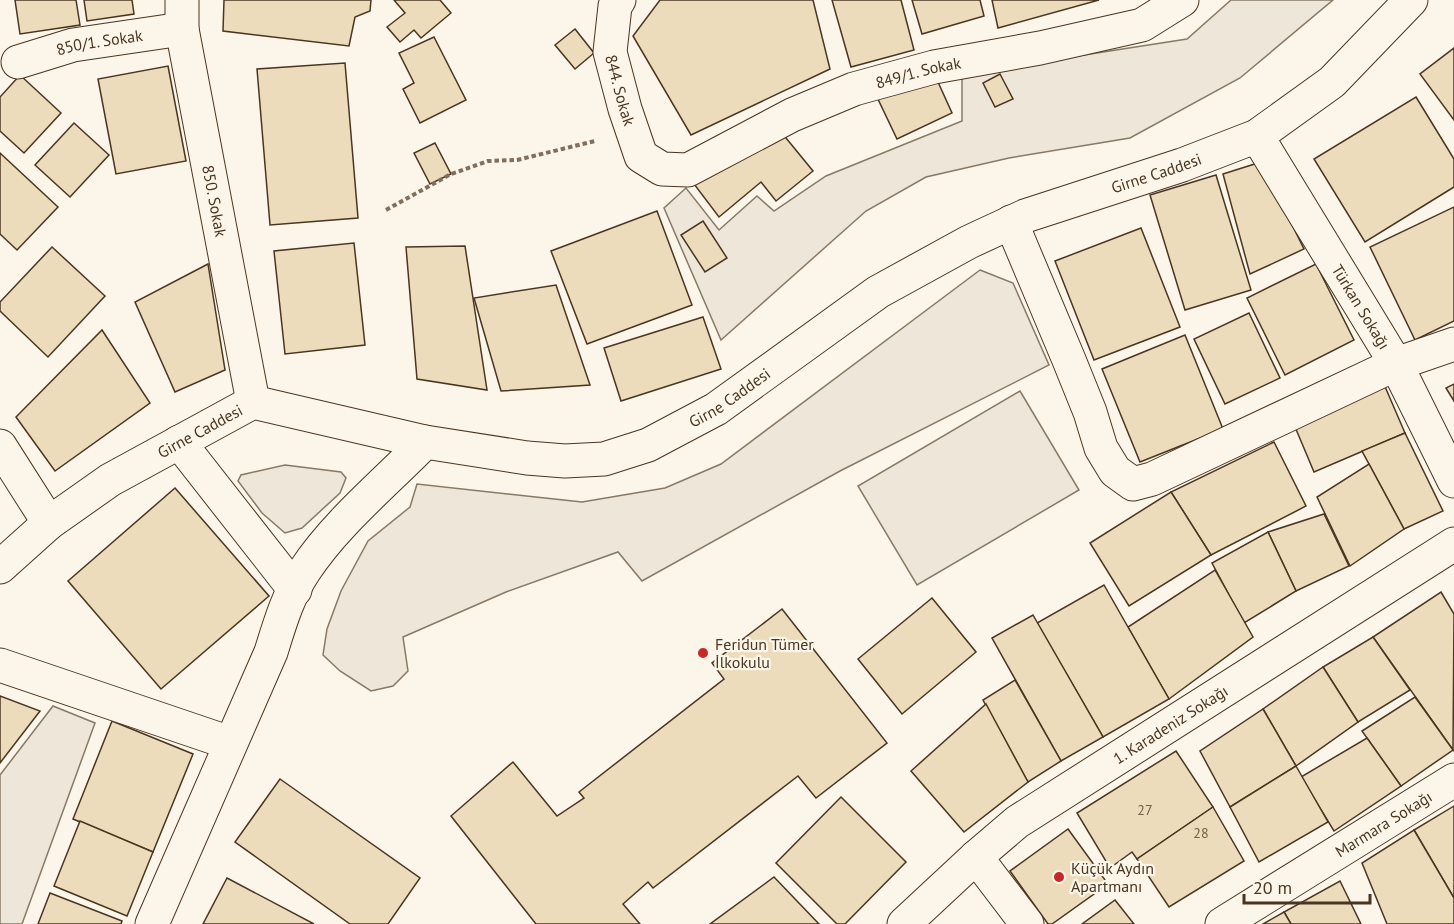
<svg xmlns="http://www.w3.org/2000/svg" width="1454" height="924" font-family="'PT Sans',sans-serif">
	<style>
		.green { fill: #ede6d9; stroke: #887966; stroke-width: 1.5 }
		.building { fill: #ecdcbc; stroke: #4a3520; stroke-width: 1.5 }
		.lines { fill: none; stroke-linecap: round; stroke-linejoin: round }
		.street-casing { stroke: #4a3520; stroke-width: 35 }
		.secondary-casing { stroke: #4a3520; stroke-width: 35 }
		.path { stroke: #7f6f5c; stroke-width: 4; stroke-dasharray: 4.5 3; stroke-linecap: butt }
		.street { stroke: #fbf6e9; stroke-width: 33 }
		.secondary { stroke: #fbf6e9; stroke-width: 33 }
		.poi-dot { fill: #c62828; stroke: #fbf6e9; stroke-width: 2 }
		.labels { text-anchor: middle; stroke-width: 4.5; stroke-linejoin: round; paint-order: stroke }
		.number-label { font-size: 14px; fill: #725f47 }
		.street-label { font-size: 16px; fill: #4a3520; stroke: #fbf6e9 }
		.poi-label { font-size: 16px; fill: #4a3520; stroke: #fbf6e9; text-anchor: start }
	</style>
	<rect width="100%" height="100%" fill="#fbf6e9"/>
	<!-- green -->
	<g class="green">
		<path d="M1231,0H1333L1240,78L1130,138L1009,158L926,177L866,211L721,340L664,208L686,188L719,230L757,196L774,211L826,176L962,121V74L1187,39Z"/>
		<path d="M980,270L1013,283L1049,365L840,471L642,581L618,552L506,592L403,637L408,671L393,686L371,691L340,671L323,655L327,629L341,591L368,541L410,507L417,484L582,502L665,488L721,464Z"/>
		<path d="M1020,391L1079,490L917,585L858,486Z"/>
		<path d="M285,465L341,472L346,478L340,493L302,528L285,533L262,513L238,481L241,475Z"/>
		<path d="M53,706L95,723L22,924H0V775Z"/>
	</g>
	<!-- building -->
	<g class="building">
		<path d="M15,0H76L80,25L20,34Z"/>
		<path d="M84,0H132L134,14L87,21Z"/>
		<path d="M224,0H371L370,11L355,17L349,46L223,31Z"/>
		<path d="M394,0H440L451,13L421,38L414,30L400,42L387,27L405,13Z"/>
		<path d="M660,0H813L830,69L691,135L633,36Z"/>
		<path d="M832,0H901L914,50L851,67Z"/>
		<path d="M912,0H980L984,16L922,34Z"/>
		<path d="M992,0H1099L998,28Z"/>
		<path d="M575,29L594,53L575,69L555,45Z"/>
		<path d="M434,37L466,100L420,123L403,89L414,83L399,53Z"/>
		<path d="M1454,48V120L1420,74Z"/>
		<path d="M345,63L358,218L270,225L257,69Z"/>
		<path d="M168,66L186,161L116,174L98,79Z"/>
		<path d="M933,71L952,113L897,139L877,97Z"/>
		<path d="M1000,74L1013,99L995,107L983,83Z"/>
		<path d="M20,75L61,113L24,153L0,131V97Z"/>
		<path d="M1416,97L1454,159V187L1365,242L1314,159Z"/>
		<path d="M74,123L109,155L70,197L35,165Z"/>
		<path d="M777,127L813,171L776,201L761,182L719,217L694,184Z"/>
		<path d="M435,143L451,174L430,184L414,153Z"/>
		<path d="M0,153L58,207L17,250L0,234Z"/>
		<path d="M1261,162L1304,249L1250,274L1223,174Z"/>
		<path d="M1216,175L1251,290L1185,310L1150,195Z"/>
		<path d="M1454,207V321L1415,340L1370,247Z"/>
		<path d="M657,211L692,305L587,344L551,251Z"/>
		<path d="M703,221L727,258L705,272L681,235Z"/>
		<path d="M1141,228L1180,327L1094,360L1055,261Z"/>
		<path d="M354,243L365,345L285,354L274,251Z"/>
		<path d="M465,246L487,390L417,379L406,247Z"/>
		<path d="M52,247L105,296L48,357L0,311V302Z"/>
		<path d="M208,264L225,370L175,392L135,302Z"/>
		<path d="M1316,264L1354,340L1285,375L1247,298Z"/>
		<path d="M556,285L590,385L501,391L474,298Z"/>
		<path d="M1249,313L1280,378L1225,404L1194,339Z"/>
		<path d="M703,317L721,369L621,401L604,348Z"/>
		<path d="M102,330L150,403L55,471L16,417Z"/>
		<path d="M1185,335L1223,429L1140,462L1102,369Z"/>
		<path d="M1380,375L1405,433L1314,472L1290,415Z"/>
		<path d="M1454,384V401L1446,388Z"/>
		<path d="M1405,433L1443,511L1404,529L1362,451Z"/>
		<path d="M1274,442L1306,506L1211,555L1171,492Z"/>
		<path d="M1369,464L1404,529L1350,566L1317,497Z"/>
		<path d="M175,488L269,596L161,689L68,581Z"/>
		<path d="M1171,492L1211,555L1129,606L1090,543Z"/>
		<path d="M1324,514L1349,566L1296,591L1268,532Z"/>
		<path d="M1268,532L1296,591L1244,623L1212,563Z"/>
		<path d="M1215,570L1253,637L1169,699L1128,627Z"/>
		<path d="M1104,585L1169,699L1103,737L1037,623Z"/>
		<path d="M1441,592L1454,614L1453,750L1373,637Z"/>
		<path d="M932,598L976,652L902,714L858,659Z"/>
		<path d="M782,609L887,743L816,798L798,776L653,888L648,882L623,904L640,924H536L451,816L513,762L557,816L584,798L579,792L724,679L712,663Z"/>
		<path d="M1033,615L1103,737L1061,761L992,638Z"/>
		<path d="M1373,637L1410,690L1358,722L1323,667Z"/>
		<path d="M1323,667L1358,722L1296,766L1263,709Z"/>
		<path d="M1015,680L1061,761L1028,782L983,700Z"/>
		<path d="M0,696L40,711L0,763Z"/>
		<path d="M1415,697L1453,750L1401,786L1362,731Z"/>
		<path d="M986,704L1028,782L964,832L911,771Z"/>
		<path d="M1263,709L1296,766L1230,807L1200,751Z"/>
		<path d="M112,721L193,754L153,852L73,819Z"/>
		<path d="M1367,738L1401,786L1334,831L1301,777Z"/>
		<path d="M1176,751L1213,807L1137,859L1132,852L1110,868L1077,813Z"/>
		<path d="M1296,766L1328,822L1259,862L1230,807Z"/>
		<path d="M280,779L420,878L388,924H350L235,842Z"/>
		<path d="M841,797L906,862L845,924H837L776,863Z"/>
		<path d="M1454,806V898L1414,830Z"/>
		<path d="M1213,807L1244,861L1169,907L1137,859Z"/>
		<path d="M80,821L153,852L127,916L54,886Z"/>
		<path d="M1068,829L1108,884L1052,924H1048L1010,871Z"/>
		<path d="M1414,830L1454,898V924H1387L1362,863Z"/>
		<path d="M774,877L819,924H710Z"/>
		<path d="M227,878L314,924H203Z"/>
		<path d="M1340,881L1361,924H1291L1284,912Z"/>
		<path d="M50,893L122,921L121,924H38Z"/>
		<path d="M1115,900L1134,924H1082Z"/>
		<path d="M1284,912L1291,924H1263Z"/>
	</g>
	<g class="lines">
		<defs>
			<g id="street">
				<path id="s1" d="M182,0V29L253,402"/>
				<path id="s2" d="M619,0L615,6L610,52L625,109L641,156L662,169L688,170L792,115L854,89L934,67L1040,48L1142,25L1182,0"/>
				<path id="s3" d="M18,62L73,45L182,29"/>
				<path id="s4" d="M1257,136L1396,364L1454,481"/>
				<path d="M1011,222L1069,360L1090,412L1101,448L1115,471L1133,484L1152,479L1396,364L1454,344"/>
				<path d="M179,442L295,590"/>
				<path d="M0,446L49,523"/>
				<path d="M0,665L230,743"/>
				<path d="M976,857L1027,924"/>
				<path d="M152,924L271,652C280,623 288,595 305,570C335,524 386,482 425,442"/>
				<path id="s5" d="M904,924L976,857L1017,822L1454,544"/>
				<path id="s6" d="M1222,924L1454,780"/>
			</g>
			<g id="secondary">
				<path id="s7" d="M0,567L49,523L110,480L253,402L425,442L527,458L565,461L604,459L648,445L716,409L878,292L969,242L1025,216L1182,165L1257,136L1332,82L1411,0"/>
			</g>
		</defs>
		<!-- street casing -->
		<use href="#street" class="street-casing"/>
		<!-- secondary casing -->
		<use href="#secondary" class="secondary-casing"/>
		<!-- path -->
		<path class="path" d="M386,210L451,174L488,161L517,160L595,141"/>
		<!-- street -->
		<use href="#street" class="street"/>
		<!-- secondary -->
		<use href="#secondary" class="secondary"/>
	</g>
	<!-- markers -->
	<g class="poi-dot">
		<circle cx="703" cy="653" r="6"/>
		<circle cx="1059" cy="877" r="6"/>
	</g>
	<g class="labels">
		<!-- number labels -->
		<g class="number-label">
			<text x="1145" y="815">27</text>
			<text x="1201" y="838">28</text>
		</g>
		<!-- street labels -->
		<g class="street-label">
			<text dy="6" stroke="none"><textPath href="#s3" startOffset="84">850/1. Sokak</textPath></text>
			<text dy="6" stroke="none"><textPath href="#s2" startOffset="464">849/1. Sokak</textPath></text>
			<text dy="6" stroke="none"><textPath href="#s2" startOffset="93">844. Sokak</textPath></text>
			<text dy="6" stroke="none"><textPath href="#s7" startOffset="1287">Girne Caddesi</textPath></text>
			<text dy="6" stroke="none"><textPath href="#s1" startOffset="204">850. Sokak</textPath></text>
			<text dy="6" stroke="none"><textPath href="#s4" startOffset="200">Türkan Sokağı</textPath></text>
			<text dy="6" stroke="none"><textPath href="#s7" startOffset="801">Girne Caddesi</textPath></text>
			<text dy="6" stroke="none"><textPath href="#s7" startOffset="243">Girne Caddesi</textPath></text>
			<text dy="6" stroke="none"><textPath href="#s5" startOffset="334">1. Karadeniz Sokağı</textPath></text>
			<text dy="6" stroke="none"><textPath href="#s6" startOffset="190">Marmara Sokağı</textPath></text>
		</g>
		<!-- poi labels -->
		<g class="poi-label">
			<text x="715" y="650">Feridun Tümer<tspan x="715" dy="18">İlkokulu</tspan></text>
			<text x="1071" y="874">Küçük Aydın<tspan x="1071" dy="18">Apartmanı</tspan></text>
		</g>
	</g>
	<!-- scale -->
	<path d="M1244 894v9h126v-9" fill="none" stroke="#4a3520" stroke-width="3"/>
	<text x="1253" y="894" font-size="18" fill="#4a3520" stroke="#fbf6e9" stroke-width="4.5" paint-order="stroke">20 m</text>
</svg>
